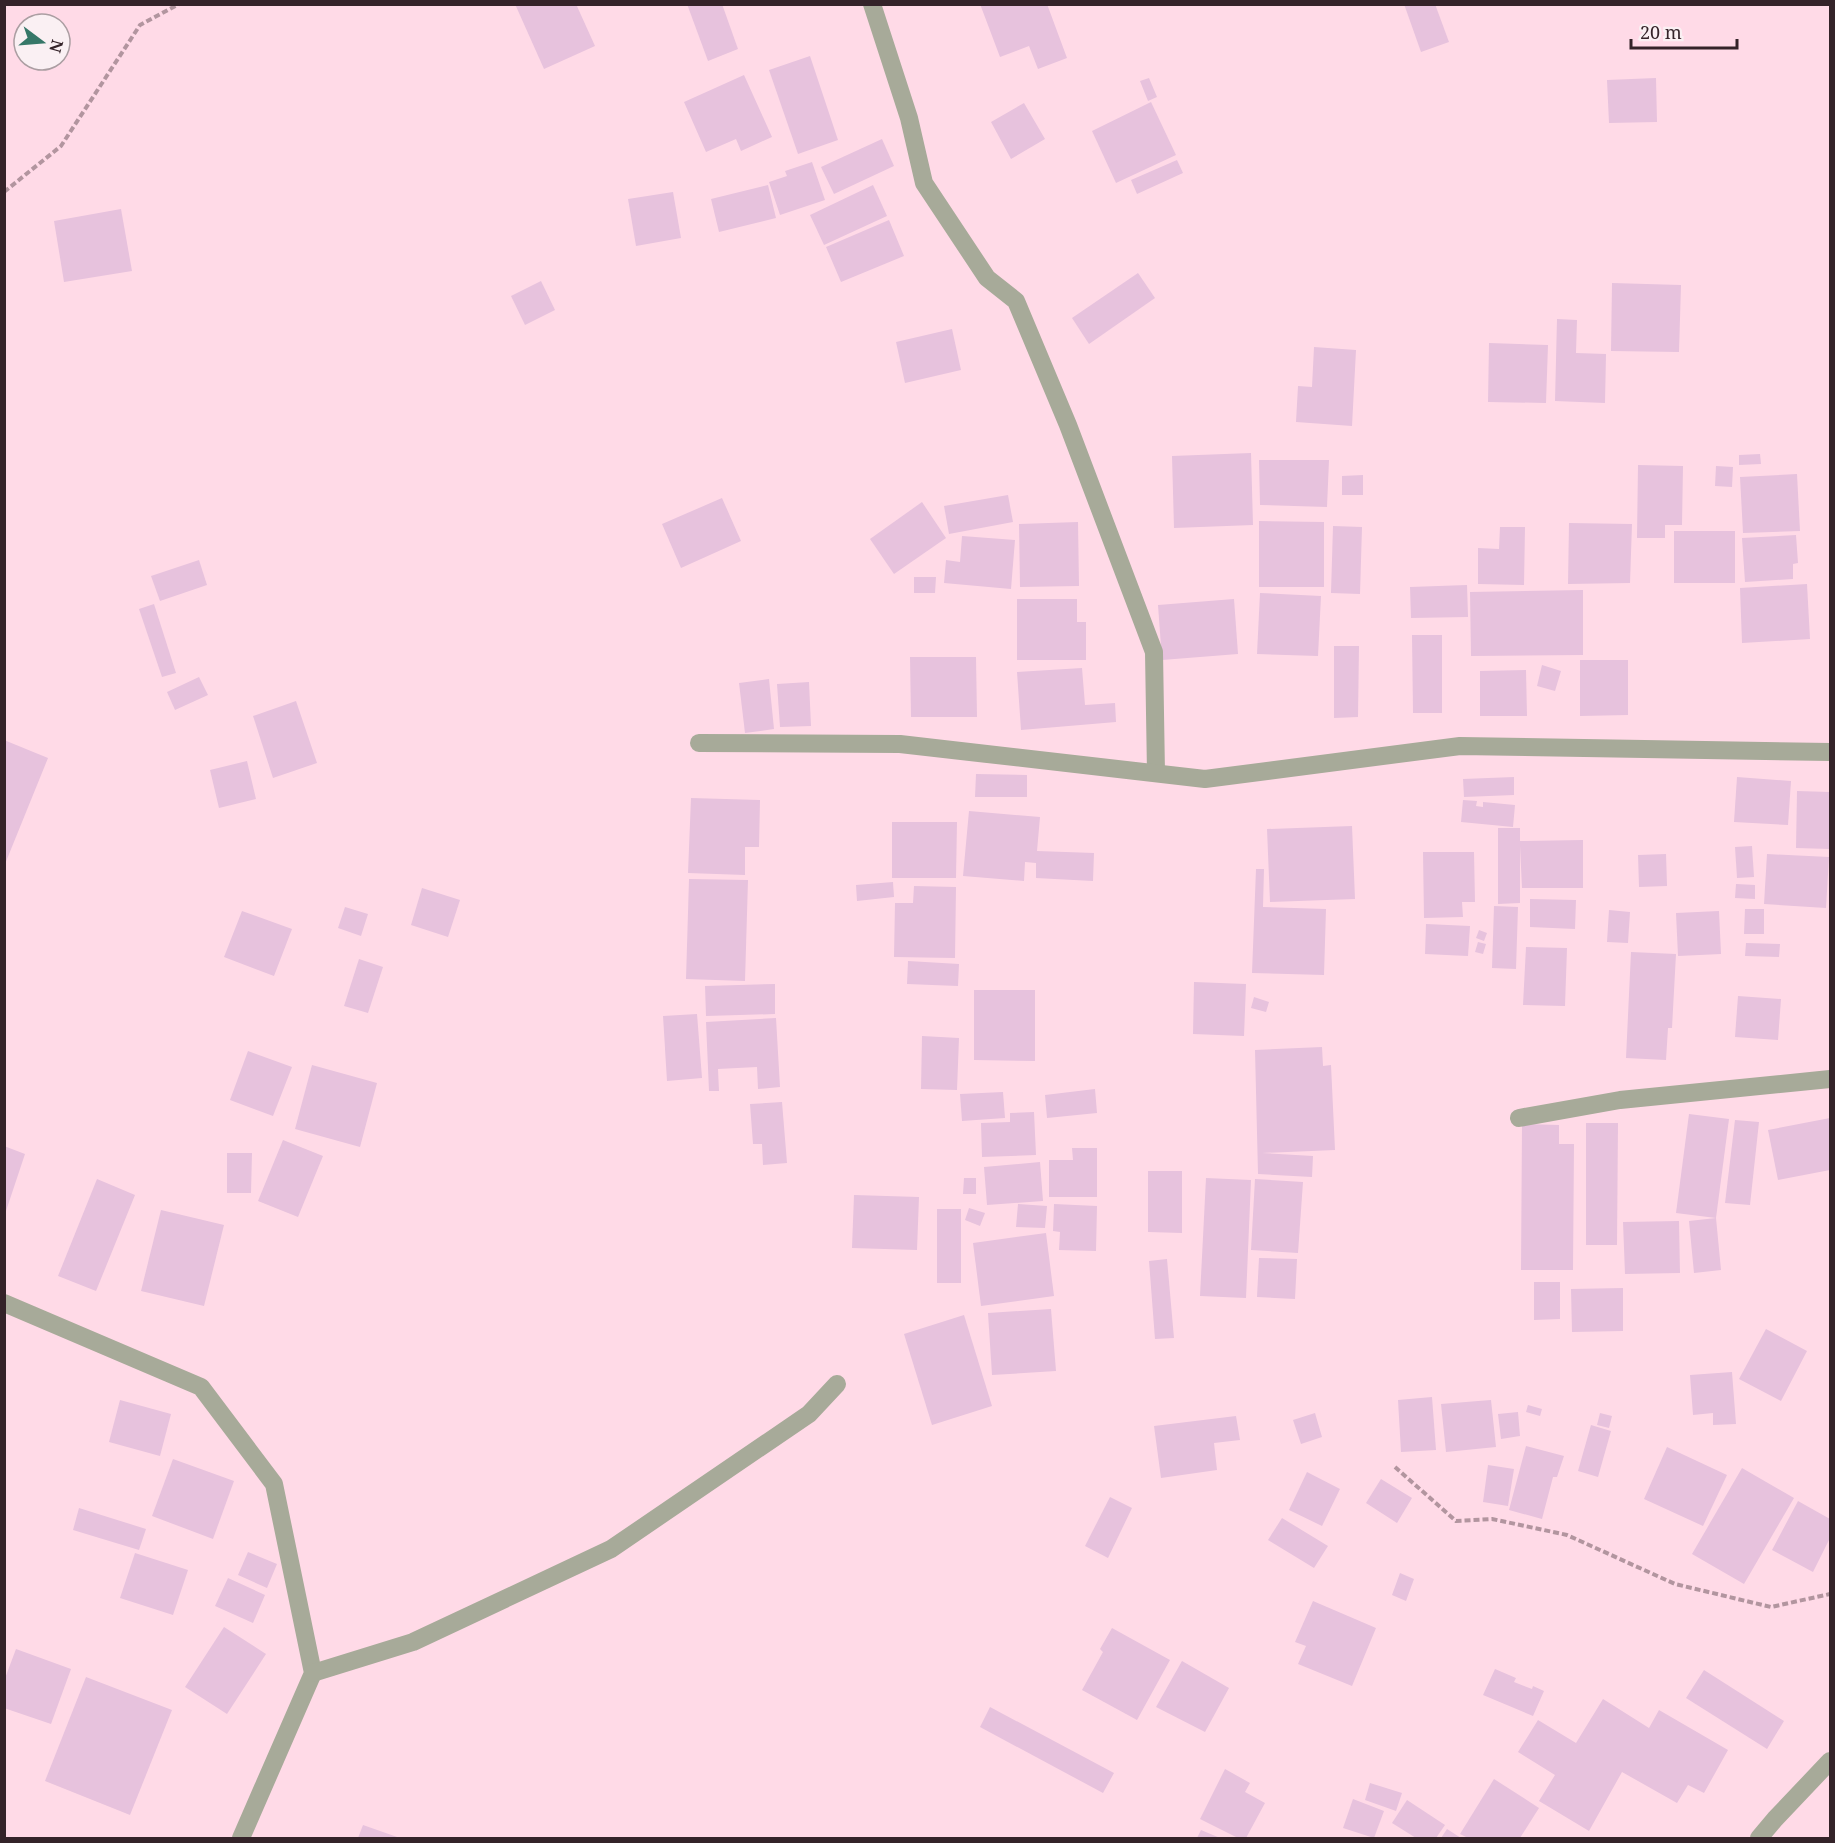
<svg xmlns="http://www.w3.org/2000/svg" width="1835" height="1843" font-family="'Noto Serif',serif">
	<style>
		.building { fill: #e7c2dd }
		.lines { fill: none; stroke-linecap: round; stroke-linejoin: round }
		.path { stroke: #b2959f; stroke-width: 4; stroke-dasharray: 6 3; stroke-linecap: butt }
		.street { stroke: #a7aa99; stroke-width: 18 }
	</style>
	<rect width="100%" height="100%" fill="#ffdae7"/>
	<!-- building -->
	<g class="building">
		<path d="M515,4H576L595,46L544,69Z"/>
		<path d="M687,4H722L738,49L708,61Z"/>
		<path d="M980,4H1047L1067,58L1038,69L1029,46L1000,57Z"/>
		<path d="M1404,4H1435L1449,42L1421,52Z"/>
		<path d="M810,56L838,140L798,154L769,70Z"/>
		<path d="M744,75L772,137L741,151L736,139L706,152L684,102Z"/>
		<path d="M1149,78L1157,97L1148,101L1140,81Z"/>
		<path d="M1656,78L1657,122L1609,123L1607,80Z"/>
		<path d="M1151,102L1176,155L1116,183L1092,131Z"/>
		<path d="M1024,103L1045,139L1011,159L991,122Z"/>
		<path d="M882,139L894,166L834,194L821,167Z"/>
		<path d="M1177,160L1183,173L1137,194L1131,180Z"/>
		<path d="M812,162L825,200L780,215L769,182L787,176L785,171Z"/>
		<path d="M768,185L776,218L719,232L711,199Z"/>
		<path d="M873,185L887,216L824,245L810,215Z"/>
		<path d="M673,192L681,238L636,246L628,199Z"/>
		<path d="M121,209L132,271L64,282L54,221Z"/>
		<path d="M889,220L904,256L841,282L826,247Z"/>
		<path d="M1138,273L1155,298L1089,344L1072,318Z"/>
		<path d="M541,281L555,310L525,325L511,296Z"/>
		<path d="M1612,283L1681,285L1679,352L1611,351Z"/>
		<path d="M1557,319L1577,320L1576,353L1606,354L1605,403L1555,401Z"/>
		<path d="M952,329L961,370L905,383L896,342Z"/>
		<path d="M1489,343L1548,345L1546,403L1488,402Z"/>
		<path d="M1314,347L1356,350L1352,426L1296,422L1298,386L1312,387Z"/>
		<path d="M1251,453L1253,525L1174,528L1172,456Z"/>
		<path d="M1760,454L1761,464L1739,465V455Z"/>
		<path d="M1259,460H1329L1327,507L1260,505Z"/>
		<path d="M1638,465L1683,466L1682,525H1665V538H1637Z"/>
		<path d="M1716,466L1733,467L1732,487L1715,486Z"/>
		<path d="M1797,474L1800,531L1743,533L1740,477Z"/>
		<path d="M1363,475V495H1342V476Z"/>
		<path d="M1008,495L1013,522L949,534L944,506Z"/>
		<path d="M722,498L741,541L681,568L662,524Z"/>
		<path d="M922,502L946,538L894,574L870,539Z"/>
		<path d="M1259,521L1324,522V587H1259Z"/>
		<path d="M1078,522L1079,586L1020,587L1019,524Z"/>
		<path d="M1569,523L1632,524L1630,583L1568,584Z"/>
		<path d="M1333,526L1362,527L1360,594L1331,593Z"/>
		<path d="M1500,527H1525L1524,585L1478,584V548L1499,549Z"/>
		<rect x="1674" y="531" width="61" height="52"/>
		<path d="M1796,535L1798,563L1793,564V579L1745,582L1742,538Z"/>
		<path d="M962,536L1015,540L1011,589L944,583L946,560L960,562Z"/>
		<path d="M199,560L207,585L160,601L151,576Z"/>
		<path d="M914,577H936L935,593H914Z"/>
		<path d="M1807,584L1810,639L1742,643L1740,588Z"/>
		<path d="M1467,585L1468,617L1411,618L1410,587Z"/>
		<path d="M1583,590V655L1471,656L1470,592Z"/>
		<path d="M1260,593L1321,596L1318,656L1257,654Z"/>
		<path d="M1017,599H1077V622H1086V660H1017Z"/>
		<path d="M1234,599L1238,654L1162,660L1158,605Z"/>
		<path d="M154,604L176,673L162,677L139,609Z"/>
		<path d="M1412,635H1442V713H1413Z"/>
		<path d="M1334,646H1359L1358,717L1334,718Z"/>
		<path d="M910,657H976L977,717H911Z"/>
		<path d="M1580,660H1628V715L1580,716Z"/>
		<path d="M1542,665L1561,671L1555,691L1537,686Z"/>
		<path d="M1082,668L1085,705L1115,703L1116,722L1021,730L1017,672Z"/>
		<path d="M1526,670L1527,716H1480V671Z"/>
		<path d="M199,677L208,695L175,710L167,692Z"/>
		<path d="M769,679L774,729L745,733L739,683Z"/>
		<path d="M809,682L811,726L780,727L777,684Z"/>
		<path d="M296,701L317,763L273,778L253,716Z"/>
		<path d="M4,740L48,758L5,864H4Z"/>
		<path d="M247,761L256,799L219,808L210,770Z"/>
		<path d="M976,774L1027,775V797H975Z"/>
		<path d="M1514,777V795L1464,797L1463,779Z"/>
		<path d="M1737,777L1791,781L1788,825L1734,822Z"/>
		<path d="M1797,791L1830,792V849L1796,848Z"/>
		<path d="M691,798L760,800L759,847H745V875L688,873Z"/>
		<path d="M1463,800L1477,801L1476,806L1483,807V802L1515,805L1513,827L1461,822Z"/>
		<path d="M969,811L1040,817L1037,851L1094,853L1093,881L1036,878V863L1025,862L1024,881L963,876Z"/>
		<path d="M892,822H957L956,878H892Z"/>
		<path d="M1352,826L1355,899L1270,902L1267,829Z"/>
		<path d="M1498,828H1520V841L1583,840V888H1522L1520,846V903L1498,904Z"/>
		<path d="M1752,846L1754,877L1737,878L1735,847Z"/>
		<path d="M1423,852H1474L1475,902H1462L1463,917L1424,918Z"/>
		<path d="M1666,854L1667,886L1639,887L1638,855Z"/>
		<path d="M1767,854L1829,857L1826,908L1764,904Z"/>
		<path d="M1256,869H1264L1263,907L1326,909L1324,975L1252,973Z"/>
		<path d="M689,879L748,880L745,981L686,979Z"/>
		<path d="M893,882L894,897L857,901L856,885Z"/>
		<path d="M1736,884L1755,885V899L1735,898Z"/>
		<path d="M914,886L956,887L955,958L894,957L895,903H913Z"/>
		<path d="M422,888L460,900L448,937L411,925Z"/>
		<path d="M1530,899L1576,900L1575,929L1530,927Z"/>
		<path d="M1494,906L1518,907L1516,969L1492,968Z"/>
		<path d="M345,907L368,914L361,936L338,928Z"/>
		<path d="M1745,909H1764V934H1744Z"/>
		<path d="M1609,910L1630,912L1628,943L1607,942Z"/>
		<path d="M242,911L292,929L274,976L224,957Z"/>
		<path d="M1719,911L1721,954L1678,956L1676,913Z"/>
		<path d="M1426,924L1470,926L1468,956L1425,954Z"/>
		<path d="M1479,930L1487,933L1484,941L1476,938Z"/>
		<path d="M1478,942L1486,944L1483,954L1475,952Z"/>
		<path d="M1746,943L1780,944L1779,957L1745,956Z"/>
		<path d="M1526,947L1567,948L1565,1006L1523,1005Z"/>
		<path d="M1631,952L1676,954L1672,1028H1668L1666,1060L1626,1058Z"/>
		<path d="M359,959L383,967L368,1013L344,1006Z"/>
		<path d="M908,961L959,964L958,986L907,984Z"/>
		<path d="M1194,982L1246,984L1244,1036L1193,1034Z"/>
		<path d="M775,984V1014L706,1016L705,986Z"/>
		<path d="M974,990H1035V1061L974,1060Z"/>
		<path d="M1738,996L1781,999L1778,1040L1735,1037Z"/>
		<path d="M1254,997L1269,1002L1266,1012L1251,1008Z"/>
		<path d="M697,1014L702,1078L667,1081L663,1016Z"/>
		<path d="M776,1018L780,1087L758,1089L757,1067L718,1069L719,1091H709L706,1022Z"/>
		<path d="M922,1036L959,1038L957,1090L921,1089Z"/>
		<path d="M1322,1047L1323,1066L1331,1065L1335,1150L1262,1153L1313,1156L1312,1177L1258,1174L1255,1050Z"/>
		<path d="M248,1051L292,1067L273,1116L230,1100Z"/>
		<path d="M312,1065L377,1083L360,1147L295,1129Z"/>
		<path d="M1095,1089L1097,1113L1047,1118L1045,1095Z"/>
		<path d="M1003,1092L1005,1118L962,1121L960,1094Z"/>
		<path d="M782,1102L787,1163L763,1165L762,1144H753L750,1104Z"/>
		<path d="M1034,1112L1036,1155L982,1157L981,1123L1010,1122V1113Z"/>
		<path d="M1689,1114L1729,1119L1716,1218L1676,1213Z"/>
		<path d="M1830,1118V1170L1778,1180L1768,1130Z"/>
		<path d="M1735,1120L1759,1122L1750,1205L1725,1203Z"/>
		<path d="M1586,1123H1618L1617,1245H1586Z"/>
		<path d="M1522,1124L1559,1125V1144H1574L1573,1270H1521Z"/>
		<path d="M283,1140L323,1156L298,1217L258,1201Z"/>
		<path d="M4,1146L25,1154L5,1214H4Z"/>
		<path d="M1072,1148H1097V1197H1049V1160H1073Z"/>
		<path d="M227,1153H252L251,1193H227Z"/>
		<path d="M1040,1162L1043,1201L987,1205L984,1167Z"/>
		<path d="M1148,1171H1182V1233L1148,1232Z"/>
		<path d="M964,1178H976V1194H963Z"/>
		<path d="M1206,1178L1251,1180L1246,1298L1200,1296Z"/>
		<path d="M97,1179L135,1195L96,1291L58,1276Z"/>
		<path d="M1255,1179L1303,1182L1298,1253L1251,1250Z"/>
		<path d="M854,1195L919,1197L917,1250L852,1248Z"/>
		<path d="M1018,1204L1047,1206L1045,1228L1016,1227Z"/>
		<path d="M1054,1204L1097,1206L1096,1251L1059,1250L1060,1232L1053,1231Z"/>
		<path d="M969,1208L985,1213L980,1226L965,1220Z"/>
		<rect x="937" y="1209" width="24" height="74"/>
		<path d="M161,1210L224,1225L204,1306L141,1291Z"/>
		<path d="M1716,1218L1721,1270L1694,1273L1689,1221Z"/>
		<path d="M1679,1221L1680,1273L1625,1274L1623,1222Z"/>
		<path d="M1046,1233L1054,1296L981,1306L973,1243Z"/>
		<path d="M1259,1258L1297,1259L1295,1299L1257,1297Z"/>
		<path d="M1167,1259L1174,1338L1155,1339L1149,1261Z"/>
		<path d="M1534,1282H1560V1319L1534,1320Z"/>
		<path d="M1623,1288V1331L1572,1332L1571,1289Z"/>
		<path d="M1051,1309L1056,1371L992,1375L988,1313Z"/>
		<path d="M964,1315L992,1406L932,1425L904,1334Z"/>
		<path d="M1766,1329L1807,1351L1781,1401L1739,1379Z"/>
		<path d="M1732,1372L1736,1424L1713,1425V1413L1693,1415L1690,1375Z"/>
		<path d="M1432,1397L1436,1450L1401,1452L1398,1400Z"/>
		<path d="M120,1400L171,1414L160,1456L109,1442Z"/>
		<path d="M1491,1400L1496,1447L1446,1452L1441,1404Z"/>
		<path d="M1528,1405L1542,1409L1540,1416L1526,1412Z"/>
		<path d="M1518,1412L1520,1436L1501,1439L1498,1414Z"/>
		<path d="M1315,1413L1322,1437L1301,1444L1293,1420Z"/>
		<path d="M1600,1413L1612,1416L1609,1428L1597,1425Z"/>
		<path d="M1236,1416L1240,1440L1214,1443L1217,1470L1161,1478L1154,1426Z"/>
		<path d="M1591,1425L1611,1431L1598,1477L1578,1471Z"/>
		<path d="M1526,1446L1564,1456L1557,1477H1553L1542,1519L1509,1510Z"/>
		<path d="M1667,1447L1727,1475L1703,1526L1644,1499Z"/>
		<path d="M173,1459L234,1481L213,1539L152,1516Z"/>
		<path d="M1488,1465L1514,1469L1508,1506L1483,1502Z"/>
		<path d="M1742,1468L1794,1498L1744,1584L1692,1554Z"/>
		<path d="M1307,1472L1340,1489L1322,1526L1289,1510Z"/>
		<path d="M1381,1479L1412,1498L1397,1523L1366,1503Z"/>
		<path d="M1110,1497L1132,1508L1108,1558L1085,1546Z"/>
		<path d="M1798,1501L1830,1519V1538L1813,1572L1772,1550Z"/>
		<path d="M79,1508L146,1529L139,1550L73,1530Z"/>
		<path d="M1282,1518L1328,1546L1314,1568L1268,1540Z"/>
		<path d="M248,1552L277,1564L267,1588L238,1575Z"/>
		<path d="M135,1553L188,1570L173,1615L120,1598Z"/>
		<path d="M1400,1573L1414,1579L1406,1601L1392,1595Z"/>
		<path d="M228,1578L265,1595L253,1623L215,1606Z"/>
		<path d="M1313,1601L1376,1628L1352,1686L1298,1664L1306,1646L1295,1642Z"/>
		<path d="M224,1627L266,1654L227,1714L185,1687Z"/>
		<path d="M1112,1628L1170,1660L1137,1720L1082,1690L1103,1652L1100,1649Z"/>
		<path d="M16,1649L71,1669L51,1724L4,1708V1681Z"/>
		<path d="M1182,1661L1229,1688L1205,1732L1156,1707Z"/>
		<path d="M1495,1669L1516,1678L1514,1682L1532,1689L1533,1686L1544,1691L1533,1716L1483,1695Z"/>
		<path d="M1704,1670L1784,1721L1767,1749L1686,1698Z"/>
		<path d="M86,1677L172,1710L130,1815L45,1781Z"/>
		<path d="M1603,1699L1649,1728L1659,1710L1728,1750L1704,1793L1688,1785L1677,1803L1622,1772L1589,1831L1539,1801L1555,1775L1518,1752L1538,1720L1576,1743Z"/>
		<path d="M990,1707L1114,1773L1103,1793L980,1727Z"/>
		<path d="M1225,1769L1250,1783L1245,1792L1265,1803L1246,1838H1238L1200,1819Z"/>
		<path d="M1494,1779L1539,1808L1520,1838H1468L1460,1834Z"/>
		<path d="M1370,1783L1402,1793L1396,1811L1365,1800Z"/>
		<path d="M1353,1799L1384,1811L1374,1838L1343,1828Z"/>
		<path d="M1407,1800L1445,1825L1436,1838H1416L1392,1823Z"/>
		<path d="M363,1825L400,1838H358Z"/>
		<path d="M1447,1829L1461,1838H1441Z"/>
		<path d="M1201,1830L1220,1838H1197Z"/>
	</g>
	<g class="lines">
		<!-- path -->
		<g class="path">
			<path d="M4,192L61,146L140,25L179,4"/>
			<path d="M1395,1467L1456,1521L1492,1519L1567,1535L1675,1584L1771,1607L1830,1594"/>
		</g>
		<!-- street -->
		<g class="street">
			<path d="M872,4L909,118L924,183L987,278L1016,301L1068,425L1154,652L1156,773"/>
			<path d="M699,743L900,744L1205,779L1460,746L1830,752"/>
			<path d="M1519,1118L1620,1100L1830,1079"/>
			<path d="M4,1303L201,1387L274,1484L313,1673L241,1838"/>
			<path d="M313,1673L413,1642L611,1549L809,1414L837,1384"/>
			<path d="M1759,1838L1775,1819L1830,1761"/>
		</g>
	</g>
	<!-- border -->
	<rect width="1835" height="1843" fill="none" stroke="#342329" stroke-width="12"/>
	<!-- north arrow -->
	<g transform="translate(42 42) rotate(106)"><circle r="28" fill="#faf0f3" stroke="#ab9ea2" stroke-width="1.5"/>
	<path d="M0-4.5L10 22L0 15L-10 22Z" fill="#367768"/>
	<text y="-9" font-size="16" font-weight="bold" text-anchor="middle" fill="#342329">N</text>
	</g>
	<!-- scale -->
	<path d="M1631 39v9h106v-9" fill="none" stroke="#342329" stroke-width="3"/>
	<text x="1640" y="39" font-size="18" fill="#342329" stroke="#faf0f3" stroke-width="4.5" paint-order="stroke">20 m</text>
</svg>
